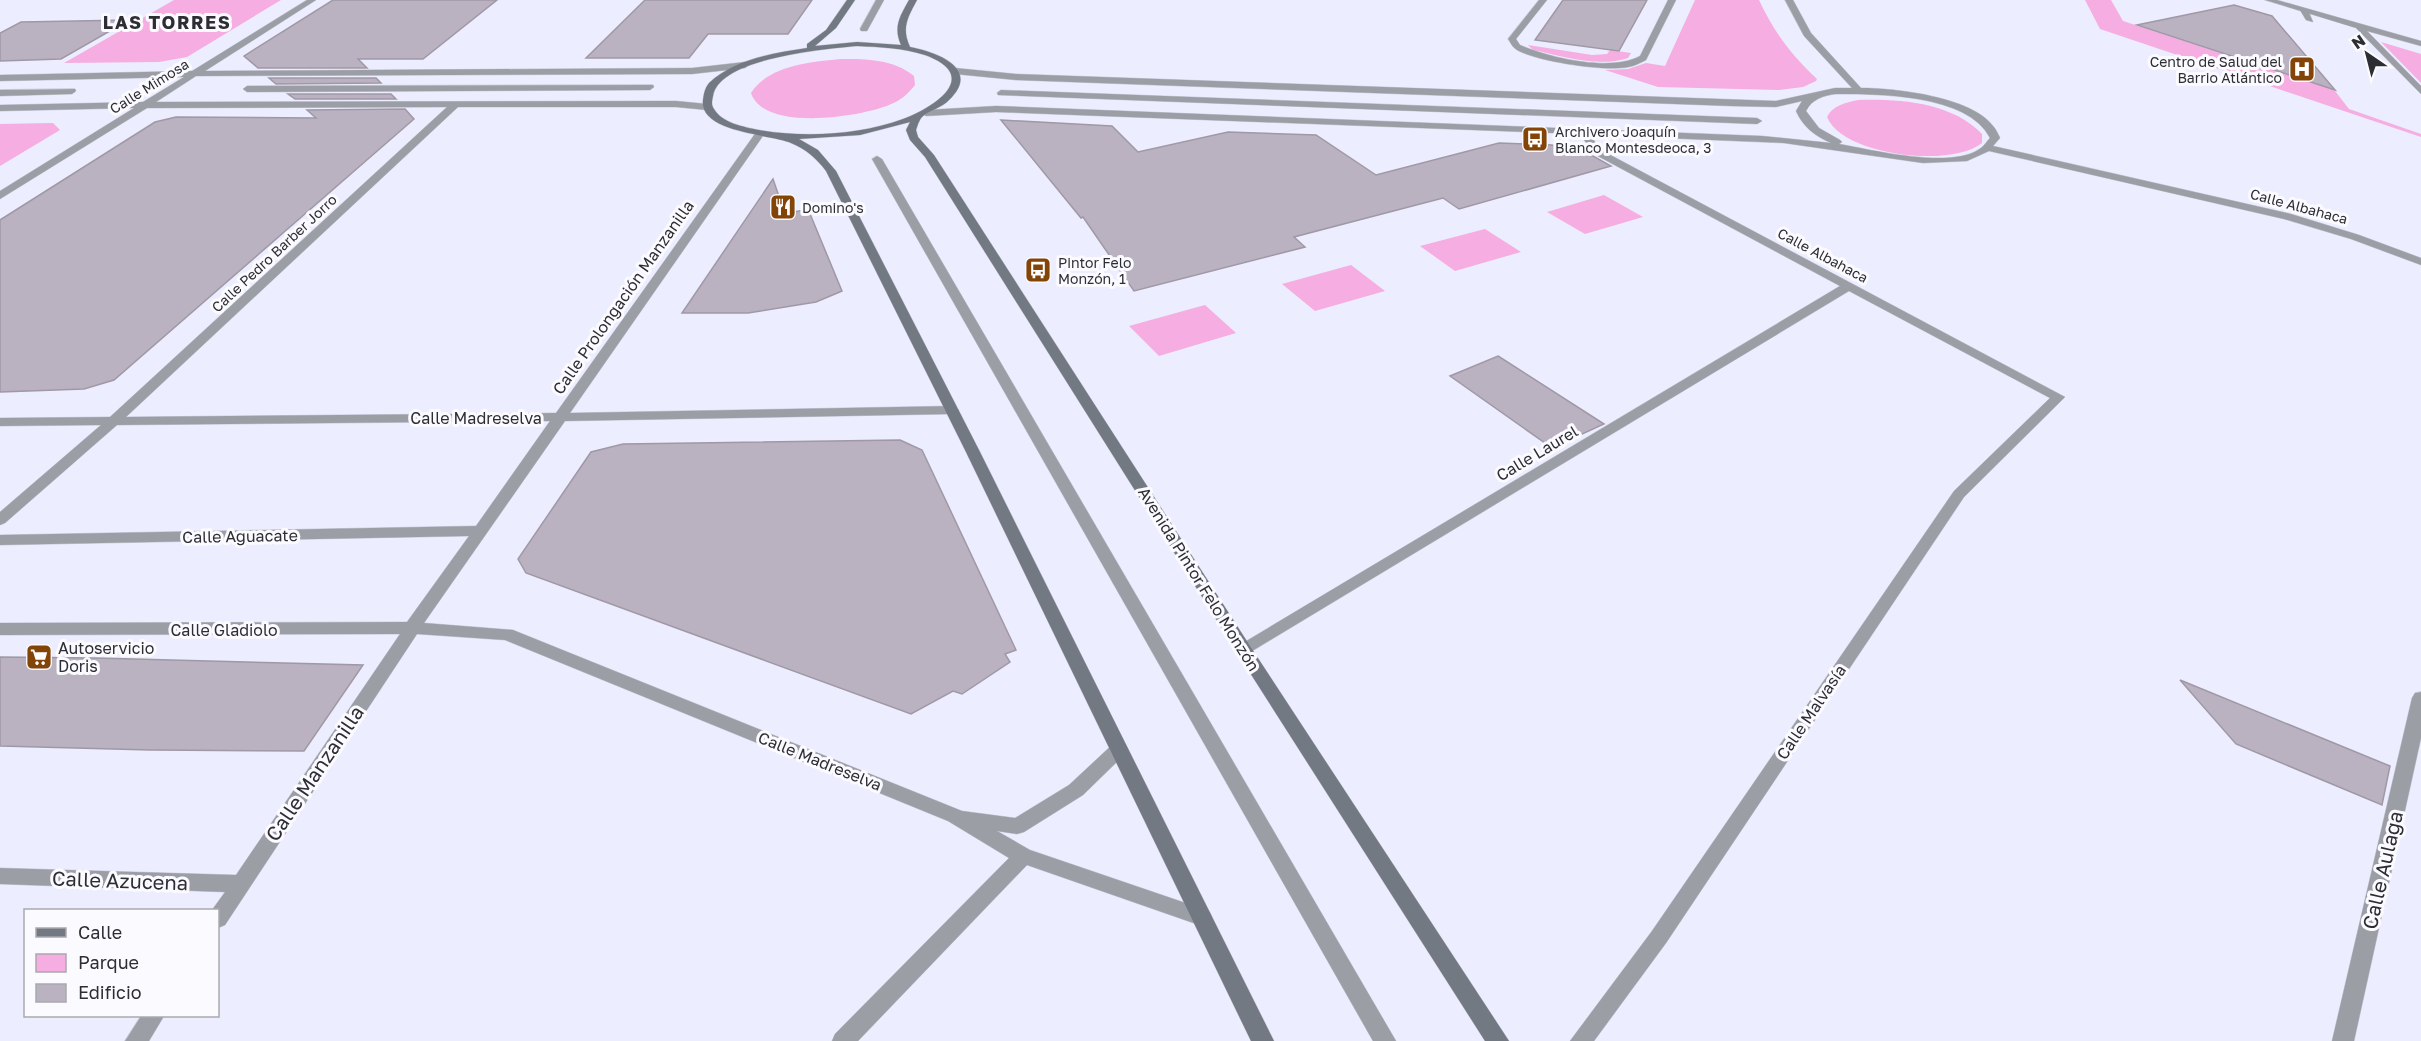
<svg xmlns="http://www.w3.org/2000/svg" width="2421" height="1041" viewBox="0 0 2421 1041" font-family="'Golos Text',sans-serif">
	<rect width="100%" height="100%" fill="#ecedfe"/>
	<g fill="#f5ade2">
		<path d="M 174,0 L 281,0 L 187,57 L 159,62 L 64,63 Z"/>
		<path d="M 1695,0 L 1759,0 C 1774,32 1791,55 1817,79 L 1816,81 L 1803,87 L 1779,90 L 1658,87 L 1605,70 L 1628,69 L 1646,63 L 1665,66 Z"/>
		<path d="M 2085,0 L 2111,0 L 2123,21 L 2291,76 L 2318,69 L 2349,109 L 2421,134 L 2421,137 L 2100,29 Z"/>
		<path d="M 2381,42 L 2421,54 L 2421,83 Z"/>
		<path d="M 1528,45 L 1592,55 L 1607,54 L 1610,50 L 1631,53 L 1628,58 C 1597,68 1563,56 1533,50 Z"/>
		<path d="M 841,59 C 867,59 893,59 914,76 L 915,85 C 908,94 900,101 889,105 C 860,117 764,132 751,93 C 769,65 811,62 841,59 Z"/>
		<path d="M 1858,100 C 1900,99 1951,102 1982,134 L 1982,143 C 1952,168 1843,156 1827,117 C 1833,105 1845,103 1858,100 Z"/>
		<path d="M 53,123 L 60,130 L 0,166 L 0,124 Z"/>
		<path d="M 1604,195 L 1643,217 L 1585,234 L 1547,212 Z"/>
		<path d="M 1485,229 L 1521,252 L 1455,271 L 1420,246 Z"/>
		<path d="M 1351,265 L 1385,291 L 1315,311 L 1282,284 Z"/>
		<path d="M 1205,305 L 1236,333 L 1159,356 L 1129,326 Z"/>
	</g>
	<g fill="#bab2c1" stroke="#a098a6" stroke-width="1.5">
		<path d="M 333,0 L 497,0 L 423,59 L 358,59 L 367,68 L 258,68 L 244,56 Z"/>
		<path d="M 645,0 L 812,0 L 788,34 L 708,34 L 689,58 L 586,58 Z"/>
		<path d="M 1563,0 L 1647,0 L 1619,51 L 1535,40 Z"/>
		<path d="M 2234,5 L 2272,16 L 2335,90 L 2137,25 Z"/>
		<path d="M 129,20 L 61,59 L 0,61 L 0,33 L 21,22 Z"/>
		<path d="M 269,78 L 376,78 L 381,83 L 276,84 Z"/>
		<path d="M 288,94 L 391,94 L 396,99 L 295,99 Z"/>
		<path d="M 405,109 L 414,119 L 114,380 L 84,389 L 0,392 L 0,220 L 155,122 L 176,117 L 316,118 L 307,110 Z"/>
		<path d="M 1001,120 L 1112,126 L 1138,152 L 1228,132 L 1316,135 L 1376,175 L 1499,143 L 1552,145 L 1593,156 L 1611,166 L 1459,209 L 1443,198 L 1294,237 L 1305,247 L 1134,291 L 1083,217 L 1081,218 Z"/>
		<path d="M 773,179 L 785,214 L 808,209 L 842,291 L 816,302 L 748,313 L 682,313 Z"/>
		<path d="M 1498,356 L 1604,424 L 1552,448 L 1450,376 Z"/>
		<path d="M 900,440 L 922,450 L 1016,650 L 1005,654 L 1010,662 L 962,694 L 953,691 L 911,714 L 526,573 L 518,559 L 591,452 L 623,444 Z"/>
		<path d="M 0,657 L 96,658 L 363,665 L 304,751 L 150,750 L 0,746 Z"/>
		<path d="M 2180,680 L 2390,766 L 2382,805 L 2236,744 Z"/>
	</g>
	<g fill="none" stroke-linecap="round" stroke-linejoin="round">
		<defs>
			<g id="lane">
				<path d="M 2304,8 L 2308,10 L 2313,22 L 2306,20 L 2300,10 Z"/>
				<path d="M 2421,692 L 2421,738 L 2354,1041 L 2332,1041 L 2412,698 L 2415,693 Z"/>
			</g>
			<g id="street">
				<path d="M 307,0 L 316,0 L 205,71 L 692,68 L 745,62 L 749,65 L 745,68 L 692,74 L 196,76 L 156,102 L 676,101 L 707,104 L 712,107 L 707,110 L 676,107 L 458,107 L 126,417 L 556,413 L 757,131 L 763,131 L 765,133 L 570,413 L 952,406 L 959,410 L 952,414 L 565,421 L 424,623 L 513,630 L 962,811 L 1015,818 L 1069,785 L 1113,744 L 1119,742 L 1125,744 L 1128,749 L 1125,754 L 1083,795 L 1024,832 L 1017,834 L 997,831 L 1030,850 L 1209,911 L 1212,917 L 1209,923 L 1202,926 L 1027,865 L 858,1041 L 832,1041 L 835,1034 L 1009,858 L 948,821 L 505,640 L 417,634 L 225,925 L 218,928 L 218,910 L 212,910 L 225,892 L 0,884 L 0,868 L 236,875 L 400,634 L 0,635 L 0,623 L 407,622 L 469,536 L 0,545 L 0,535 L 476,526 L 550,421 L 117,425 L 5,523 L 0,525 L 0,512 L 101,425 L 0,426 L 0,418 L 110,417 L 447,107 L 147,108 L 0,199 L 0,191 L 134,108 L 0,111 L 0,105 L 143,102 L 184,77 L 0,81 L 0,75 L 192,71 Z"/>
				<path d="M 876,0 L 884,0 L 867,31 L 861,31 L 860,29 Z"/>
				<path d="M 1539,0 L 1547,0 L 1516,39 L 1520,45 C 1550,58 1611,72 1640,56 L 1668,0 L 1676,0 L 1646,60 C 1637,65 1629,68 1619,68 C 1596,70 1536,61 1517,50 C 1512,47 1511,43 1508,39 Z"/>
				<path d="M 1785,0 L 1793,0 L 1811,33 L 1861,88 C 1895,88 1972,97 1993,126 C 1996,129 1998,134 2000,138 L 1993,146 L 2291,214 L 2359,235 L 2421,258 L 2421,265 L 2351,239 L 2284,219 L 1989,151 L 1967,161 L 1923,163 L 1784,143 L 1590,135 L 1601,150 L 2065,397 L 1964,497 L 1666,943 L 1594,1041 L 1570,1041 L 1652,931 L 1954,491 L 2050,398 L 1849,291 L 1244,656 L 1238,654 L 1236,650 L 1238,646 L 1840,286 L 1594,154 L 1580,134 L 996,112 L 926,116 L 921,113 L 926,110 L 996,106 L 1762,136 L 1831,143 C 1815,136 1803,127 1796,111 L 1802,101 L 1776,107 L 1731,106 L 1016,80 L 955,74 L 951,71 L 955,68 L 1016,74 L 1776,101 L 1835,88 L 1852,88 L 1804,36 ZM 1835,94 C 1878,94 1968,94 1990,138 C 1987,141 1984,146 1981,148 C 1953,170 1873,150 1839,144 L 1842,142 L 1840,140 L 1819,128 L 1806,111 C 1812,99 1823,96 1835,94 Z"/>
				<path d="M 2265,0 L 2277,0 L 2421,41 L 2421,46 L 2367,31 L 2421,86 L 2421,94 L 2356,28 Z"/>
				<path d="M 653,85 L 654,87 L 650,90 L 247,92 L 243,89 L 247,86 Z"/>
				<path d="M 75,89 L 76,91 L 72,94 L 0,96 L 0,90 Z"/>
				<path d="M 1001,90 L 1757,118 L 1762,121 L 1757,124 L 998,95 L 997,93 Z"/>
				<path d="M 877,156 L 882,159 L 1396,1041 L 1373,1041 L 872,159 Z"/>
				<path d="M 141,1016 L 164,1016 L 149,1041 L 125,1041 Z"/>
			</g>
			<path id="secondary" d="M 847,0 L 855,0 L 836,28 L 815,46 L 857,42 L 901,45 C 893,27 900,16 909,0 L 917,0 C 908,17 901,28 910,47 C 936,52 982,68 949,100 C 942,108 929,110 922,117 C 919,120 917,127 916,130 L 918,137 L 934,155 L 1250,646 L 1509,1041 L 1485,1041 L 1238,654 L 925,157 L 910,140 L 906,130 L 910,122 L 860,135 L 799,139 L 818,150 L 836,171 L 979,450 L 1274,1041 L 1251,1041 L 965,450 L 826,171 C 817,159 806,149 791,143 C 771,134 699,133 703,100 C 704,93 705,88 709,83 C 734,59 774,53 807,48 L 807,44 L 826,30 ZM 857,46 C 879,47 903,48 925,55 C 982,76 935,107 903,119 C 859,135 805,138 759,130 C 744,127 722,123 714,109 C 711,105 712,101 713,96 C 719,58 825,49 857,46 Z"/>
		</defs>
		<use href="#lane" stroke="#cacada" stroke-width="1"/>
		<use href="#street" stroke="#cacada" stroke-width="1"/>
		<use href="#secondary" stroke="#cacada" stroke-width="1"/>
		<use href="#lane" fill="#9b9fa5" fill-rule="evenodd"/>
		<use href="#street" fill="#9b9fa5" fill-rule="evenodd"/>
		<use href="#secondary" fill="#737982" fill-rule="evenodd"/>
	</g>
	<defs>
		<symbol id="hospital-square" viewBox="-11 -11 22 22"><rect x="-9" y="-9" width="18" height="18" rx="4" fill="#834408" stroke="#fbfbff"/><path d="M-5-5h3v3.5h4V-5h3V5h-3V1.5h-4V5h-3Z" fill="#fff"/></symbol>
		<symbol id="bus-square" viewBox="-11 -11 22 22"><rect x="-9" y="-9" width="18" height="18" rx="4" fill="#834408" stroke="#fbfbff"/><path d="M-5-6H5V4H4V6H2V4H-2V6H-4V4H-5ZM-3.5-4V0h7V-4ZM-3.5 1.2v1.5H-2V1.2ZM2 1.2v1.5H3.5V1.2Z" fill="#fff"/></symbol>
		<symbol id="restaurant-square" viewBox="-11 -11 22 22"><rect x="-9" y="-9" width="18" height="18" rx="4" fill="#834408" stroke="#fbfbff"/><path d="M-5-6h1v4h1v-4h1v4h1v-4h1v5L-1.5 .5V6h-2V.5L-5-1ZM5-6V6H3V1.5H1.5Q1.5-4 5-6Z" fill="#fff"/></symbol>
		<symbol id="supermarket-square" viewBox="-11 -11 22 22"><rect x="-9" y="-9" width="18" height="18" rx="4" fill="#834408" stroke="#fbfbff"/><path d="M-6-5.5h2.5l.6 2H6L4.5 2H-2.5L-4.4-4H-6ZM-1.5 3.2a1.3 1.3 0 1 0 .1 0ZM3 3.2a1.3 1.3 0 1 0 .1 0Z" fill="#fff"/></symbol>
	</defs>
	<g fill-rule="evenodd">
		<use href="#hospital-square" x="2287" y="54" width="30" height="30"/>
		<use href="#bus-square" x="1520" y="124" width="30" height="30"/>
		<use href="#restaurant-square" x="768" y="192" width="30" height="30"/>
		<use href="#bus-square" x="1023" y="255" width="30" height="30"/>
		<use href="#supermarket-square" x="24" y="642" width="30" height="30"/>
	</g>
	<g text-anchor="middle" dominant-baseline="central" stroke-width="6" stroke-linejoin="round" paint-order="stroke">
		<g font-size="14" fill="#2d2d34" stroke="#fbfbff" text-anchor="start">
			<text x="2282" y="61" text-anchor="end">Centro de Salud del<tspan x="2282" dy="16">Barrio Atlántico</tspan></text>
			<text x="1555" y="131">Archivero Joaquín<tspan x="1555" dy="16">Blanco Montesdeoca, 3</tspan></text>
			<text x="802" y="207">Domino's</text>
			<text x="1058" y="262">Pintor Felo<tspan x="1058" dy="16">Monzón, 1</tspan></text>
		</g>
		<g font-size="14" fill="#2d2d34" stroke="#fbfbff">
			<text transform="translate(149 86) rotate(-32)">Calle Mimosa</text>
			<text transform="translate(2299 206) rotate(15)">Calle Albahaca</text>
			<text transform="translate(274 253) rotate(-43)">Calle Pedro Barber Jorro</text>
			<text transform="translate(1823 255) rotate(28)">Calle Albahaca</text>
		</g>
		<g font-size="16" fill="#2d2d34" stroke="#fbfbff">
			<text transform="translate(623 297) rotate(-55)">Calle Prolongación Manzanilla</text>
			<text x="476" y="418">Calle Madreselva</text>
			<text transform="translate(1537 453) rotate(-31)">Calle Laurel</text>
			<text transform="translate(240 536) rotate(-1)">Calle Aguacate</text>
			<text transform="translate(1199 579) rotate(58)">Avenida Pintor Felo Monzón</text>
			<text x="224" y="630">Calle Gladiolo</text>
			<text transform="translate(1811 712) rotate(-56)">Calle Malvasía</text>
			<text transform="translate(820 761) rotate(22)">Calle Madreselva</text>
		</g>
		<g font-size="16" fill="#2d2d34" stroke="#fbfbff" text-anchor="start">
			<text x="58" y="648">Autoservicio<tspan x="58" dy="18">Doris</tspan></text>
		</g>
		<g font-size="18" font-weight="bold" letter-spacing="1.5" fill="#2d2d34" stroke="#fbfbff">
			<text x="167" y="22">LAS TORRES</text>
		</g>
		<g font-size="20" fill="#2d2d34" stroke="#fbfbff">
			<text transform="translate(314 773) rotate(-56)">Calle Manzanilla</text>
			<text transform="translate(2382 870) rotate(-77)">Calle Aulaga</text>
			<text transform="translate(120 880) rotate(2)">Calle Azucena</text>
		</g>
	</g>
	<rect x="24" y="909" width="195" height="108" fill="#fbfbff" stroke="#a9a9ae" stroke-width="1.5"/>
	<rect x="36" y="928" width="30" height="9" fill="#737982" stroke="#a9a9ae" stroke-width="1.5"/>
	<text x="78" y="939" font-size="18" fill="#2d2d34">Calle</text>
	<rect x="36" y="954" width="30" height="18" fill="#f5ade2" stroke="#a9a9ae" stroke-width="1.5"/>
	<text x="78" y="969" font-size="18" fill="#2d2d34">Parque</text>
	<rect x="36" y="984" width="30" height="18" fill="#bab2c1" stroke="#a9a9ae" stroke-width="1.5"/>
	<text x="78" y="999" font-size="18" fill="#2d2d34">Edificio</text>
	<g transform="translate(2367 54) rotate(325)" stroke="#fbfbff" stroke-width="4.5" paint-order="stroke">
	<path d="M0-4.5L10 22L0 15L-10 22Z" fill="#2d2d34"/>
	<text y="-9" font-size="16" font-weight="bold" text-anchor="middle" fill="#2d2d34">N</text>
	</g>
</svg>
